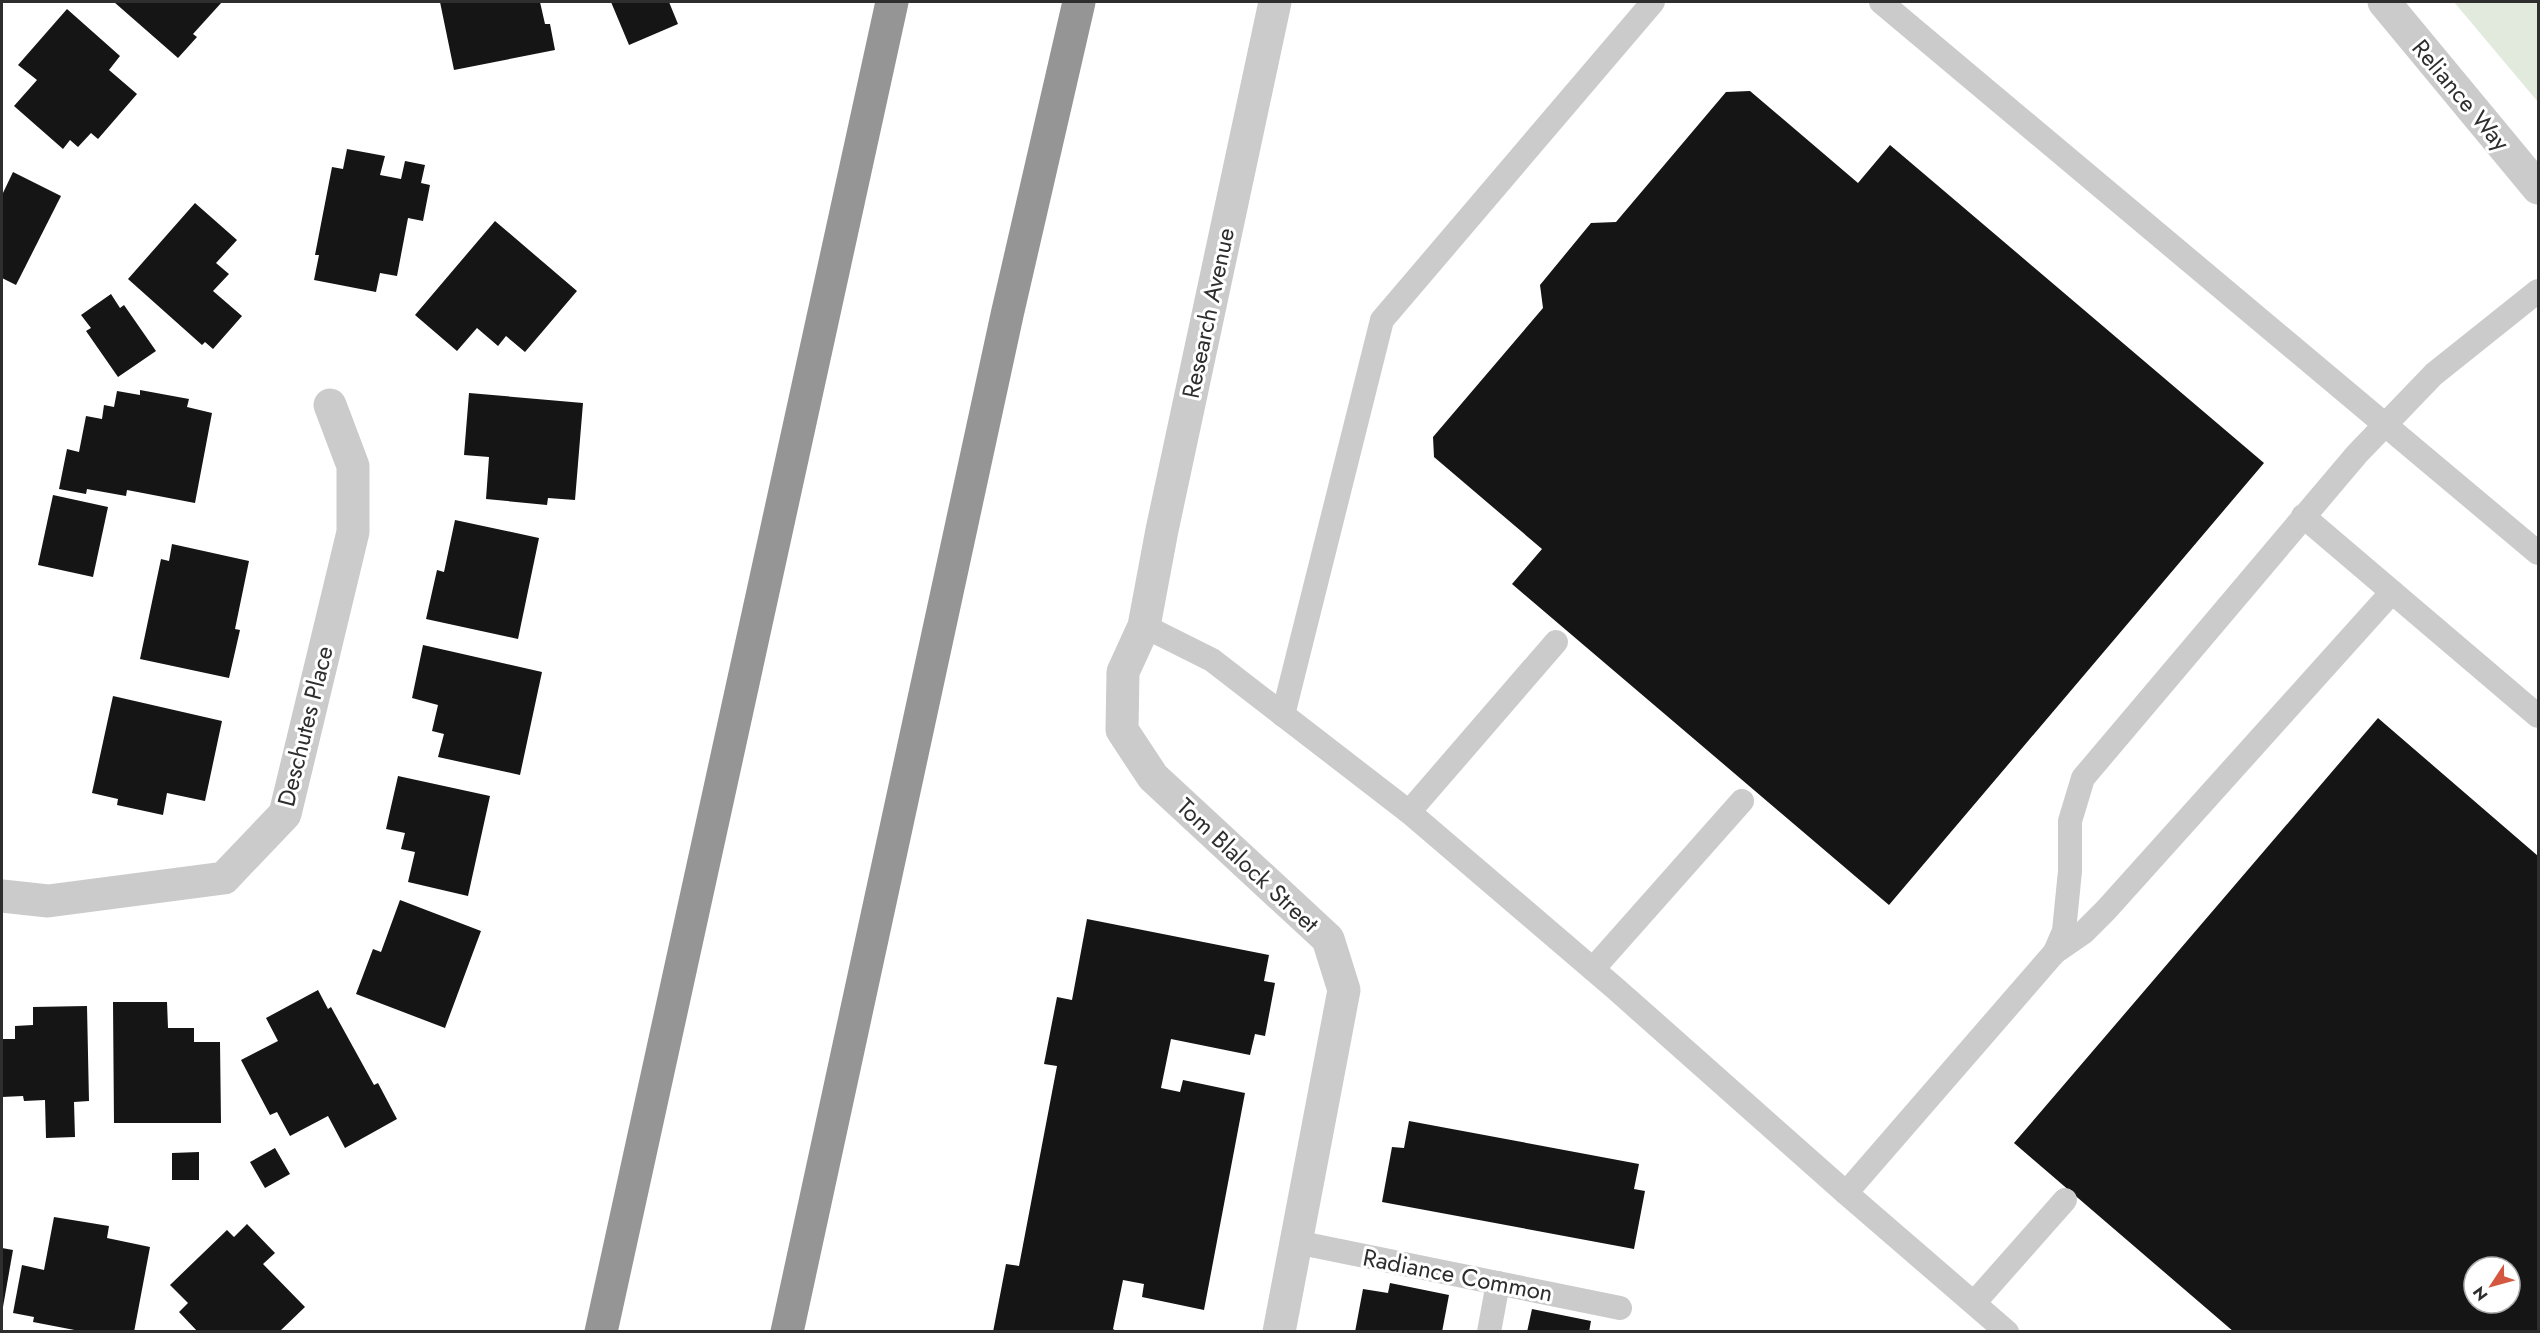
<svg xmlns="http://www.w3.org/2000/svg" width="2540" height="1333" viewBox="0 0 2540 1333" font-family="Jost,sans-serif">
	<rect width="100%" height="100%" fill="#fff"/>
	<path fill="#e1eadd" d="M 2454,2 L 2538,2 L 2538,102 Z"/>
	<g fill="#151515" fill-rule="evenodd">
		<path d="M 114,2 L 222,2 L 193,34 L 197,37 L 178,58 Z"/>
		<path d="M 440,2 L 540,2 L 545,24 L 550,24 L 555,50 L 454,70 Z"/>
		<path d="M 611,2 L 669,2 L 678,24 L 629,45 Z"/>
		<path d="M 67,9 L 120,56 L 109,70 L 137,94 L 98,139 L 91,133 L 78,147 L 70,140 L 63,149 L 14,106 L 37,80 L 18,65 Z"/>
		<path d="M 1750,91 L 1858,183 L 1890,145 L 2264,463 L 1889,905 L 1512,584 L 1542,549 L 1434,457 L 1433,437 L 1543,308 L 1540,285 L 1591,223 L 1616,222 L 1726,92 Z"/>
		<path d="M 347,149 L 385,156 L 380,175 L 401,179 L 405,161 L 425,165 L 421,183 L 430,185 L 423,221 L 408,218 L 397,276 L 380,273 L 376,292 L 314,280 L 319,255 L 315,255 L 332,167 L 343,169 Z"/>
		<path d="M 13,172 L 61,196 L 16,285 L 2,278 L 2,195 Z"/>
		<path d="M 195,203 L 237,240 L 216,263 L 229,274 L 213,291 L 242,316 L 213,349 L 205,342 L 202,345 L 128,279 Z"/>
		<path d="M 495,221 L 577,291 L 525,352 L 506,336 L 498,346 L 477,328 L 457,351 L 415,315 Z"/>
		<path d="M 111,294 L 120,308 L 124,305 L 156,351 L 118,377 L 86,331 L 91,328 L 81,315 Z"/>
		<path d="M 140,390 L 189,399 L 187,407 L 212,413 L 195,503 L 127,490 L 126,496 L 87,489 L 86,494 L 59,489 L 67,449 L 79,452 L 86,416 L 102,419 L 104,405 L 114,407 L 117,391 L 140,395 Z"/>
		<path d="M 469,393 L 583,403 L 575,500 L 548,498 L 547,505 L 486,499 L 489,457 L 464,455 Z"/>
		<path d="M 53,495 L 108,507 L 93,577 L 38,565 Z"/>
		<path d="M 455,520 L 539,538 L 518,639 L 426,619 L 437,570 L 444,572 Z"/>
		<path d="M 172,544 L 249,561 L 235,629 L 240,630 L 229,678 L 140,659 L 161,559 L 169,561 Z"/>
		<path d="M 423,645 L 542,672 L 520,775 L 438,757 L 444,734 L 432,731 L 438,705 L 412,698 Z"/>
		<path d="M 113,696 L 222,721 L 205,801 L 167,793 L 163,815 L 117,805 L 118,799 L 92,793 Z"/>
		<path d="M 2378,718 L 2538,856 L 2538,1332 L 2234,1332 L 2014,1143 ZM 2474,1267 L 2510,1267 L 2510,1303 L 2474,1303 Z"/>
		<path d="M 398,776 L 490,796 L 468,896 L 408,882 L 415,852 L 401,849 L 405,833 L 386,829 Z"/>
		<path d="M 400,900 L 481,931 L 445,1028 L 356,994 L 373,949 L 381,952 Z"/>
		<path d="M 1087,919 L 1269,955 L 1264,981 L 1275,983 L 1265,1036 L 1255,1034 L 1250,1055 L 1171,1039 L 1161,1088 L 1180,1092 L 1183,1080 L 1245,1093 L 1204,1310 L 1142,1297 L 1144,1284 L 1123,1280 L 1113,1329 L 1118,1332 L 993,1332 L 1006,1264 L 1019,1266 L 1057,1066 L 1044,1064 L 1057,997 L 1072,1000 Z"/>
		<path d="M 318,990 L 328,1009 L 331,1007 L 374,1085 L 378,1083 L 397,1119 L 345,1148 L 328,1116 L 290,1136 L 277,1112 L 270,1115 L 241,1060 L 278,1041 L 266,1018 Z"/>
		<path d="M 113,1002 L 167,1002 L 168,1028 L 194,1028 L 194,1042 L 220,1042 L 221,1123 L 114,1123 Z"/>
		<path d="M 87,1006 L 89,1101 L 74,1102 L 75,1137 L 46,1138 L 45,1100 L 24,1101 L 23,1096 L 2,1097 L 2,1039 L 15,1039 L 15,1026 L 33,1025 L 33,1007 Z"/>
		<path d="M 1409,1121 L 1639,1164 L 1634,1189 L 1645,1191 L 1634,1249 L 1382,1202 L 1392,1147 L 1404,1148 Z"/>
		<path d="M 275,1148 L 290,1174 L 265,1188 L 250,1162 Z"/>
		<path d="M 199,1152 L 199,1180 L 172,1180 L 172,1153 Z"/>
		<path d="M 54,1217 L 109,1226 L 107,1238 L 150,1247 L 134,1332 L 85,1332 L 33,1322 L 34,1317 L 13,1313 L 22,1265 L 44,1270 Z"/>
		<path d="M 247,1224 L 275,1253 L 263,1264 L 305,1307 L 279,1332 L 198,1332 L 179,1312 L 188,1303 L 170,1285 L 227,1230 L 234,1237 Z"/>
		<path d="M 2,1248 L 13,1250 L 3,1307 L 2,1307 Z"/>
		<path d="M 1390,1283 L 1449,1295 L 1442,1332 L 1355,1332 L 1363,1289 L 1388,1293 Z"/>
		<path d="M 1532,1309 L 1591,1321 L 1589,1332 L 1527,1332 Z"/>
	</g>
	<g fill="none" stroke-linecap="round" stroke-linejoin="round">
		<g stroke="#cbcbcb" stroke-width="24">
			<path d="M 1881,2 L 2538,553"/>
			<path d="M 2303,516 L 2538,716"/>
			<path d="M 1144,626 L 1212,660 L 1409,812 L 1616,989 L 1846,1193 L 2007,1332"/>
			<path d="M 1283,715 L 1382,320 L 1653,2"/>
			<path d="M 1409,812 L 1556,642"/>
			<path d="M 2055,952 L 2084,932 L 2106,910 L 2392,592"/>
			<path d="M 1593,969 L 1742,801"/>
			<path d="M 1846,1193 L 2055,952 L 2064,931 L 2070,871 L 2070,821 L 2083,778 L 2357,454 L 2434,374 L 2538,291"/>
			<path d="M 1296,1242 L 1620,1308"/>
			<path d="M 1974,1303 L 2065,1200"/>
			<path d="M 1489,1332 L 1498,1283"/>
		</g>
		<g stroke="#cbcbcb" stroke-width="33">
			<path d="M 1275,2 L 1162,530 L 1144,626 L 1123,672 L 1122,730 L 1153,777 L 1328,939 L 1344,990 L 1279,1332"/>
			<path d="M 2384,2 L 2538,188"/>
			<path d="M 2,896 L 48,901 L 224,878 L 285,814 L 353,532 L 353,466 L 330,405"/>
		</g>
		<g stroke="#959595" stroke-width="33">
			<path d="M 601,1332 L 892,2"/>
			<path d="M 787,1332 L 1007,315 L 1079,2"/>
		</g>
	</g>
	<g text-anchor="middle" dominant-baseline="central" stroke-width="6" stroke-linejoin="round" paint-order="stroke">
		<g font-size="24" fill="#2e2e2e" stroke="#fff">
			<text transform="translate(2461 95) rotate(50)">Reliance Way</text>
			<text transform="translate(1208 313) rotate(-78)">Research Avenue</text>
			<text transform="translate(305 726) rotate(-76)">Deschutes Place</text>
			<text transform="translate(1248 865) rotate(43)">Tom Blalock Street</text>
			<text transform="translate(1458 1275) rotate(11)">Radiance Common</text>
		</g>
	</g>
	<rect width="2540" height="1333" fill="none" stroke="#2e2e2e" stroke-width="6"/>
	<g transform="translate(2492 1285) rotate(234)"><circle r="28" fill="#ffffff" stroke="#ababab" stroke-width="1.5"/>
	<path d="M0-4.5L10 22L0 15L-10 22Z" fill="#d45840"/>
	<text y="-9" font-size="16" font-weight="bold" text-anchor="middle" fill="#2e2e2e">N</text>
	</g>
</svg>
